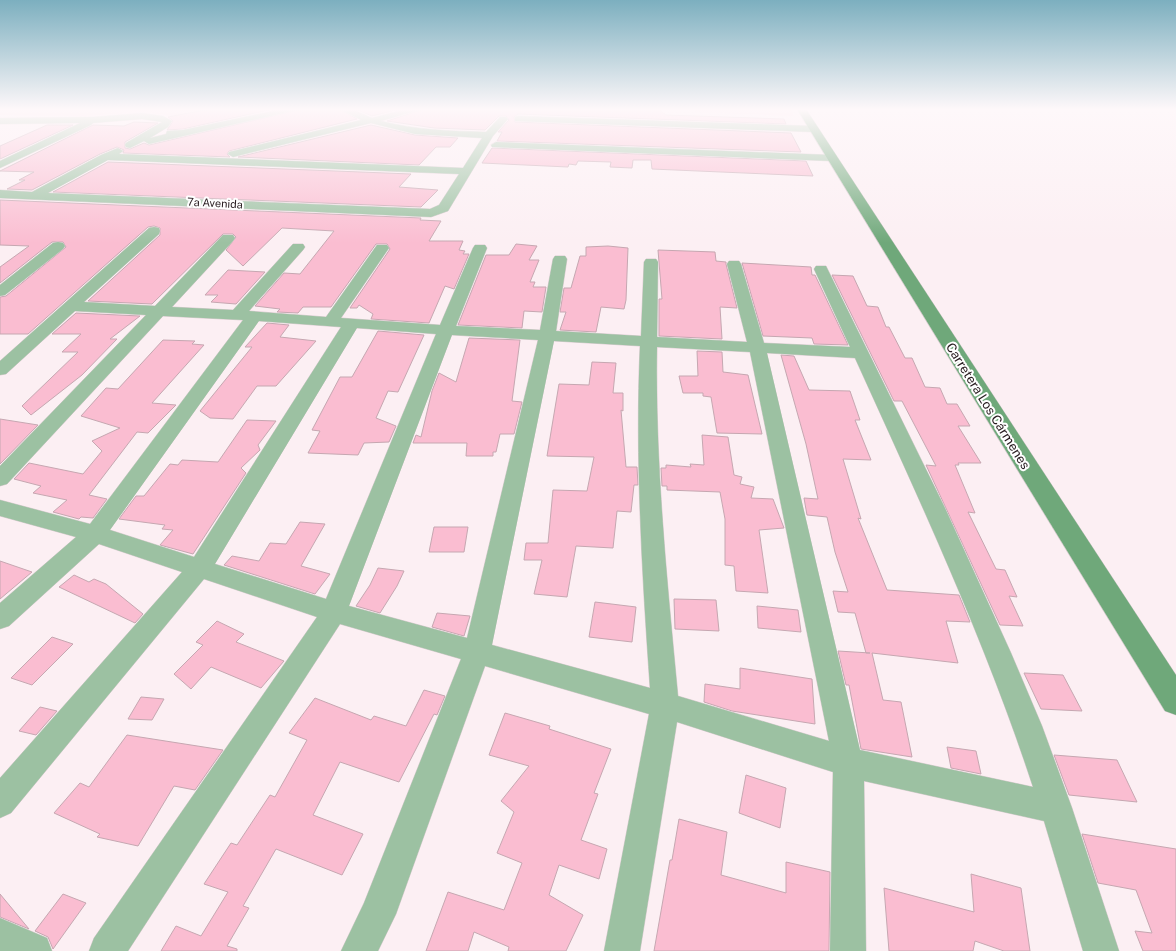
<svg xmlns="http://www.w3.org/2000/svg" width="1176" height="951" viewBox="0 0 1176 951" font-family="'Public Sans',sans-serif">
	<rect width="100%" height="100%" fill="#fceff3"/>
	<g fill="#ffd5e2">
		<path d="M 0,109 L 228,109 L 211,113 L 205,109 L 172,116 L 145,112 L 84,116 L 0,115 Z"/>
		<path d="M 695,109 L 791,109 L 794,116 L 695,112 Z"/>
	</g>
	<g fill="#fabdd1" stroke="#c6a7b1">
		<path d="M 210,109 L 273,109 L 183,129 L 167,130 L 173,121 L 168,117 Z"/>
		<path d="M 302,109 L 339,109 L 357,119 L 229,151 L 227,154 L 230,157 L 123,153 L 124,150 L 117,147 L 100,154 L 32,190 L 7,189 L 25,180 L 19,180 L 34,172 L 0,171 L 93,125 L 124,126 L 134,122 L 158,123 L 125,142 L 125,148 L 130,149 L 144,143 L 149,145 Z"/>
		<path d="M 356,109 L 399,109 L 372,116 Z"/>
		<path d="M 424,109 L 658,109 L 666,115 L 784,119 L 786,124 L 518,114 L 514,117 L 515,122 L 791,133 L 801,152 L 497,141 L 502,132 L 498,132 L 509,120 L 506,116 L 499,116 L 485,130 L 434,128 L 387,121 Z"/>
		<path d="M 47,125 L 73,125 L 0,159 L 0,146 Z"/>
		<path d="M 371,125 L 415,135 L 458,138 L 450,147 L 436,147 L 419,165 L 238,157 Z"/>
		<path d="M 492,148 L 806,161 L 813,176 L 652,169 L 651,160 L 633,160 L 632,168 L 610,167 L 611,162 L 578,161 L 576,165 L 569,164 L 568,167 L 482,163 Z"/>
		<path d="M 108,162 L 411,174 L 399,187 L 438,190 L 421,207 L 53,192 Z"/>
		<path d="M 0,200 L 421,218 L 420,220 L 441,221 L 429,241 L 463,241 L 459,250 L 465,251 L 463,254 L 469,254 L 454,289 L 445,286 L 429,323 L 371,319 L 373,314 L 359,305 L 357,308 L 350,308 L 390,249 L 387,244 L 376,244 L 331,307 L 303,307 L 298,313 L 277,312 L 280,309 L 255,306 L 284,273 L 300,274 L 334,231 L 282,228 L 243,266 L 226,250 L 236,237 L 233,234 L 223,234 L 152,304 L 88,301 L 160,235 L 160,228 L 154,226 L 148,227 L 28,334 L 0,334 L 0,297 L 6,296 L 66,247 L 63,242 L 52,242 L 0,283 L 0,267 L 29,246 L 0,245 Z"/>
		<path d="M 516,244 L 537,246 L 529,260 L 539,260 L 530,282 L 535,282 L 533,287 L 546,287 L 542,312 L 524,311 L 522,328 L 458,325 L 486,255 L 509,255 Z"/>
		<path d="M 608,246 L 628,248 L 626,300 L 624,309 L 601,307 L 596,332 L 560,330 L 566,312 L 560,312 L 564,288 L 571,288 L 580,256 L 586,256 L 586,247 Z"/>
		<path d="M 658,250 L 715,252 L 716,261 L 726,262 L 726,264 L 737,308 L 720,307 L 722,339 L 659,336 L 659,299 L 662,299 Z"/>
		<path d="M 742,263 L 811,267 L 812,275 L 815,275 L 848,345 L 814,344 L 812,338 L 763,336 Z"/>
		<path d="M 228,270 L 265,272 L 236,304 L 211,302 L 218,295 L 205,295 Z"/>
		<path d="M 832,275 L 853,276 L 867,306 L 878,307 L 886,327 L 889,327 L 905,358 L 912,358 L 925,387 L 940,388 L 947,404 L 957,404 L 970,426 L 958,426 L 981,463 L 958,463 L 959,465 L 955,465 L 975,513 L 968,512 L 996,569 L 1005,570 L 1017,597 L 1009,596 L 1023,626 L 1000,625 L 926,465 L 936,466 L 902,401 L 894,401 Z"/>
		<path d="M 76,313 L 140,316 L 110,339 L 117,339 L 82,375 L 31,415 L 22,406 L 78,352 L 62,352 L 81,334 L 52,334 Z"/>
		<path d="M 267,323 L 289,325 L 280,337 L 316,341 L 276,386 L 257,386 L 233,419 L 210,418 L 200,411 L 252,347 L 245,347 Z"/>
		<path d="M 378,331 L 424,335 L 398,392 L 388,391 L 376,418 L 396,426 L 389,442 L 364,443 L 358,455 L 308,453 L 320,431 L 312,430 L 340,377 L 352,377 Z"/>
		<path d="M 469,338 L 520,340 L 512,401 L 522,402 L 514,434 L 500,434 L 496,452 L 493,452 L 493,456 L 466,456 L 467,443 L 413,443 L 416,435 L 421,437 L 432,391 L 439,373 L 456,382 Z"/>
		<path d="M 163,340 L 195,341 L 192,344 L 204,345 L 152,403 L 176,405 L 148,433 L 137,432 L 89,495 L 107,499 L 93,518 L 81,517 L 79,519 L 53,512 L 67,500 L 33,493 L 41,486 L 14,479 L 29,463 L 83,474 L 102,451 L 92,441 L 120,428 L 81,416 L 106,388 L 118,389 Z"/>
		<path d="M 697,351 L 722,352 L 723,372 L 748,375 L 762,434 L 717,433 L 711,397 L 703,396 L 703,393 L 683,393 L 679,376 L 698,376 Z"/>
		<path d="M 781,355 L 794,356 L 809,390 L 850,391 L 860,420 L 855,420 L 871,460 L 843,459 L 861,519 L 858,518 L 887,590 L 959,595 L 970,622 L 946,621 L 958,663 L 872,653 L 883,700 L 901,702 L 912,757 L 861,749 L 849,685 L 846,685 L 838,651 L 870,653 L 866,653 L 855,613 L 838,612 L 833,591 L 848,592 L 835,552 L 827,517 L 807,515 L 804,498 L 818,499 L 806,444 Z"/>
		<path d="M 592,362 L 616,363 L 613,393 L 623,393 L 623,411 L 621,410 L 626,467 L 637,467 L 638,485 L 634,485 L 631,512 L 617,511 L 613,548 L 576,546 L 567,597 L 534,594 L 542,560 L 524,560 L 526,543 L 548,543 L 553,490 L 587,491 L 594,457 L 547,456 L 559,384 L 589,385 Z"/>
		<path d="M 0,419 L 38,425 L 0,464 Z"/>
		<path d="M 247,420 L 276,421 L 258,445 L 260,450 L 241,468 L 246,473 L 193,554 L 160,545 L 173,530 L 162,529 L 165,525 L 119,519 L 136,496 L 144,496 L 170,464 L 178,465 L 182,460 L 218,462 Z"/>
		<path d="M 702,435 L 728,437 L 734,475 L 742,477 L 740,484 L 754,487 L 751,498 L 773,499 L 784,528 L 759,530 L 768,593 L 736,591 L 734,566 L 725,565 L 725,519 L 720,492 L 667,490 L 667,486 L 662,486 L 661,468 L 666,468 L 666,465 L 691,467 L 690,464 L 704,465 Z"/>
		<path d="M 300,522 L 325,524 L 301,566 L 330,574 L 315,594 L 224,565 L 232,556 L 259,561 L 270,543 L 286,544 Z"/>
		<path d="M 434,527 L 468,527 L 464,552 L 429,552 Z"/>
		<path d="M 0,561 L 32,572 L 0,599 Z"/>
		<path d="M 378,568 L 404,571 L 397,586 L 380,613 L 356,606 L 370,585 Z"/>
		<path d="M 74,575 L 89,582 L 94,579 L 106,584 L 143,614 L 135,623 L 59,587 Z"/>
		<path d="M 674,599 L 716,600 L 719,631 L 675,629 Z"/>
		<path d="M 595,602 L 636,607 L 632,642 L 589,637 Z"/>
		<path d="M 757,606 L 798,610 L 801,632 L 758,628 Z"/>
		<path d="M 437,613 L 470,616 L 464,636 L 432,627 Z"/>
		<path d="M 217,621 L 244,634 L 236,642 L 284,661 L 261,688 L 211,667 L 191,689 L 174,674 L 203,645 L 196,642 Z"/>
		<path d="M 52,637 L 73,644 L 32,685 L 11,678 Z"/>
		<path d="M 740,668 L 812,679 L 815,724 L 732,711 L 704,702 L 705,684 L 740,689 Z"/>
		<path d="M 1024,673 L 1063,675 L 1082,711 L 1041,709 Z"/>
		<path d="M 424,690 L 445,696 L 437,715 L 434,714 L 399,782 L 340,762 L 313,815 L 363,834 L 342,875 L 276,849 L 243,906 L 249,908 L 227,946 L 237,949 L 237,951 L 161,951 L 176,926 L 201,936 L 228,892 L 204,884 L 231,843 L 237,845 L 270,795 L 275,797 L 307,740 L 289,733 L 315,698 L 371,720 L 374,716 L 406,726 Z"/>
		<path d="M 141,697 L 164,699 L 152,720 L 128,719 Z"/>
		<path d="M 40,707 L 57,711 L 36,735 L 19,731 Z"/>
		<path d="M 505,713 L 550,726 L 549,729 L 611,749 L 594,793 L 598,794 L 581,840 L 607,849 L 599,879 L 559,865 L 549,895 L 583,915 L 566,951 L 508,951 L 509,947 L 474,932 L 468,951 L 426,951 L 448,892 L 504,910 L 522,863 L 497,853 L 514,812 L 501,801 L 529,766 L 489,755 Z"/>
		<path d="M 127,735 L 223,750 L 195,790 L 174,786 L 138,846 L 97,837 L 100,834 L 54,813 L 80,783 L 89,787 Z"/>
		<path d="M 947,747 L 976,751 L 981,774 L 951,768 Z"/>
		<path d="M 1054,755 L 1117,760 L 1137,802 L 1069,795 Z"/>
		<path d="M 746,775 L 786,788 L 780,828 L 739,813 Z"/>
		<path d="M 679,819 L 727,832 L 721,875 L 786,893 L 786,862 L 830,872 L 829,951 L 654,951 L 670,860 L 672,860 Z"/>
		<path d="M 1082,834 L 1176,849 L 1176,951 L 1143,951 L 1135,931 L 1152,933 L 1136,890 L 1098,883 Z"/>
		<path d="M 971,874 L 1021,888 L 1030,951 L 1004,951 L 975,941 L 973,951 L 889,951 L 884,888 L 974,912 Z"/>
		<path d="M 0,894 L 29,929 L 0,917 Z"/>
		<path d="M 63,894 L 86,903 L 53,949 L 48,937 L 35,931 Z"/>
	</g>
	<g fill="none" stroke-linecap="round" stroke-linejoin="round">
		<defs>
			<g id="minor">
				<path d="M 282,109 L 301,109 L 149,144 L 144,141 L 130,148 L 126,147 L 125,145 L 126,143 L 162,122 L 142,119 L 93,123 L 91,125 L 0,168 L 0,161 L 80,123 L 0,124 L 0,118 L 93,117 L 142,113 L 163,116 L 172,121 L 168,127 L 150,138 L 166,134 L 167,131 L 183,130 Z"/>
				<path d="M 340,109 L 352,109 L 372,118 L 406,109 L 423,109 L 381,121 C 416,130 451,131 486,132 L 500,117 L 506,117 L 508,119 L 493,136 L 448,211 L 431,217 L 0,198 L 0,190 L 32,192 L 101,155 L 118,148 L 123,151 L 119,154 L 463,168 L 482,138 L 415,134 L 371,123 L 233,157 L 228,154 L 229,152 L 361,120 ZM 108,160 L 459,174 L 439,205 L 430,209 L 48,193 Z"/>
				<path d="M 518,116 L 813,126 L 818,129 L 813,132 L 515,121 L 515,117 Z"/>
				<path d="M 496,142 L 831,155 L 836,158 L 831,161 L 492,147 L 491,145 Z"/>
				<path d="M 154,227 L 159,228 L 160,231 L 159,234 L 84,302 L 155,306 L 223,235 L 233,235 L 235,238 L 233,241 L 172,307 L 233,310 L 293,244 L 303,244 L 305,247 L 303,250 L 249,311 L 326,317 L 377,245 L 387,245 L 389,248 L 341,318 L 440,325 L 473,248 L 475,245 L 485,245 L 487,248 L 456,326 L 540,330 L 553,259 L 555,256 L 565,256 L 567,259 L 556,331 L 641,336 L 644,262 L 646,259 L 656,259 L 658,262 L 657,337 L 747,342 L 727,264 L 729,261 L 739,261 L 741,264 L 764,343 L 850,347 L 814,269 L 816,266 L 826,266 L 945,508 L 1011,653 L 1042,726 L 1072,808 L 1119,951 L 1083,951 L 1044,821 L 864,781 L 866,951 L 830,951 L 833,772 L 677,722 L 640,951 L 604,951 L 649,714 L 485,666 L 396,914 L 378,951 L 341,951 L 364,903 L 461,659 L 340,624 L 128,951 L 89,951 L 94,938 L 317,617 L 204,579 L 11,813 L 0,818 L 0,778 L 182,572 L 99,544 L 9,626 L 0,629 L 0,603 L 76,537 L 0,516 L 0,500 L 90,524 L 243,320 L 163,316 L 7,484 L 0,486 L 0,466 L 146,315 L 75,311 L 6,374 L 0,375 L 0,361 L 149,228 ZM 259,321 L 341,327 L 194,557 L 110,530 ZM 357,328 L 436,334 L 326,599 L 215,564 ZM 452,335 L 538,340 L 467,638 L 349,606 ZM 554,341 L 640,346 C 635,459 642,574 650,688 L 492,645 ZM 657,347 L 750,352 L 829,741 L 678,696 C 667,580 655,463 657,347 ZM 767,353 L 855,358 C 919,499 985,640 1033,787 L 860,750 Z"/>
				<path d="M 58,242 L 63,243 L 65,246 L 63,249 L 5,295 L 0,296 L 0,285 L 53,243 Z"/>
				<path d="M 0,918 L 47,938 L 52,951 L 0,951 Z"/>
			</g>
			<path id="secondary" d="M 797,109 L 806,109 L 1176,675 L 1176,715 L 1165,711 Z"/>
		</defs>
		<use href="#minor" stroke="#dacdd1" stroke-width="1"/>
		<use href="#secondary" stroke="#dacdd1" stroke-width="1"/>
		<use href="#minor" fill="#9cc1a2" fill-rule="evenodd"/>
		<use href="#secondary" fill="#6fa87a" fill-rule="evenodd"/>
	</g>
	<linearGradient id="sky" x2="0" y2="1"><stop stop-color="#7cafbf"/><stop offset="0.45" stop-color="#fef8fa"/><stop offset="1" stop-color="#fef8fa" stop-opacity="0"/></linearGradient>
	<rect width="1176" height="243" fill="url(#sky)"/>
	<g text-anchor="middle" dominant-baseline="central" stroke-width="4" stroke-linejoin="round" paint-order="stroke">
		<g font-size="11" fill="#25191d" stroke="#fff">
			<text transform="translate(215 203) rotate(3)">7a Avenida</text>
		</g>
		<g font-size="13" fill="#25191d" stroke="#fff">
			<text transform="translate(988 406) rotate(58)">Carretera Los Cármenes</text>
		</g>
	</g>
</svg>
